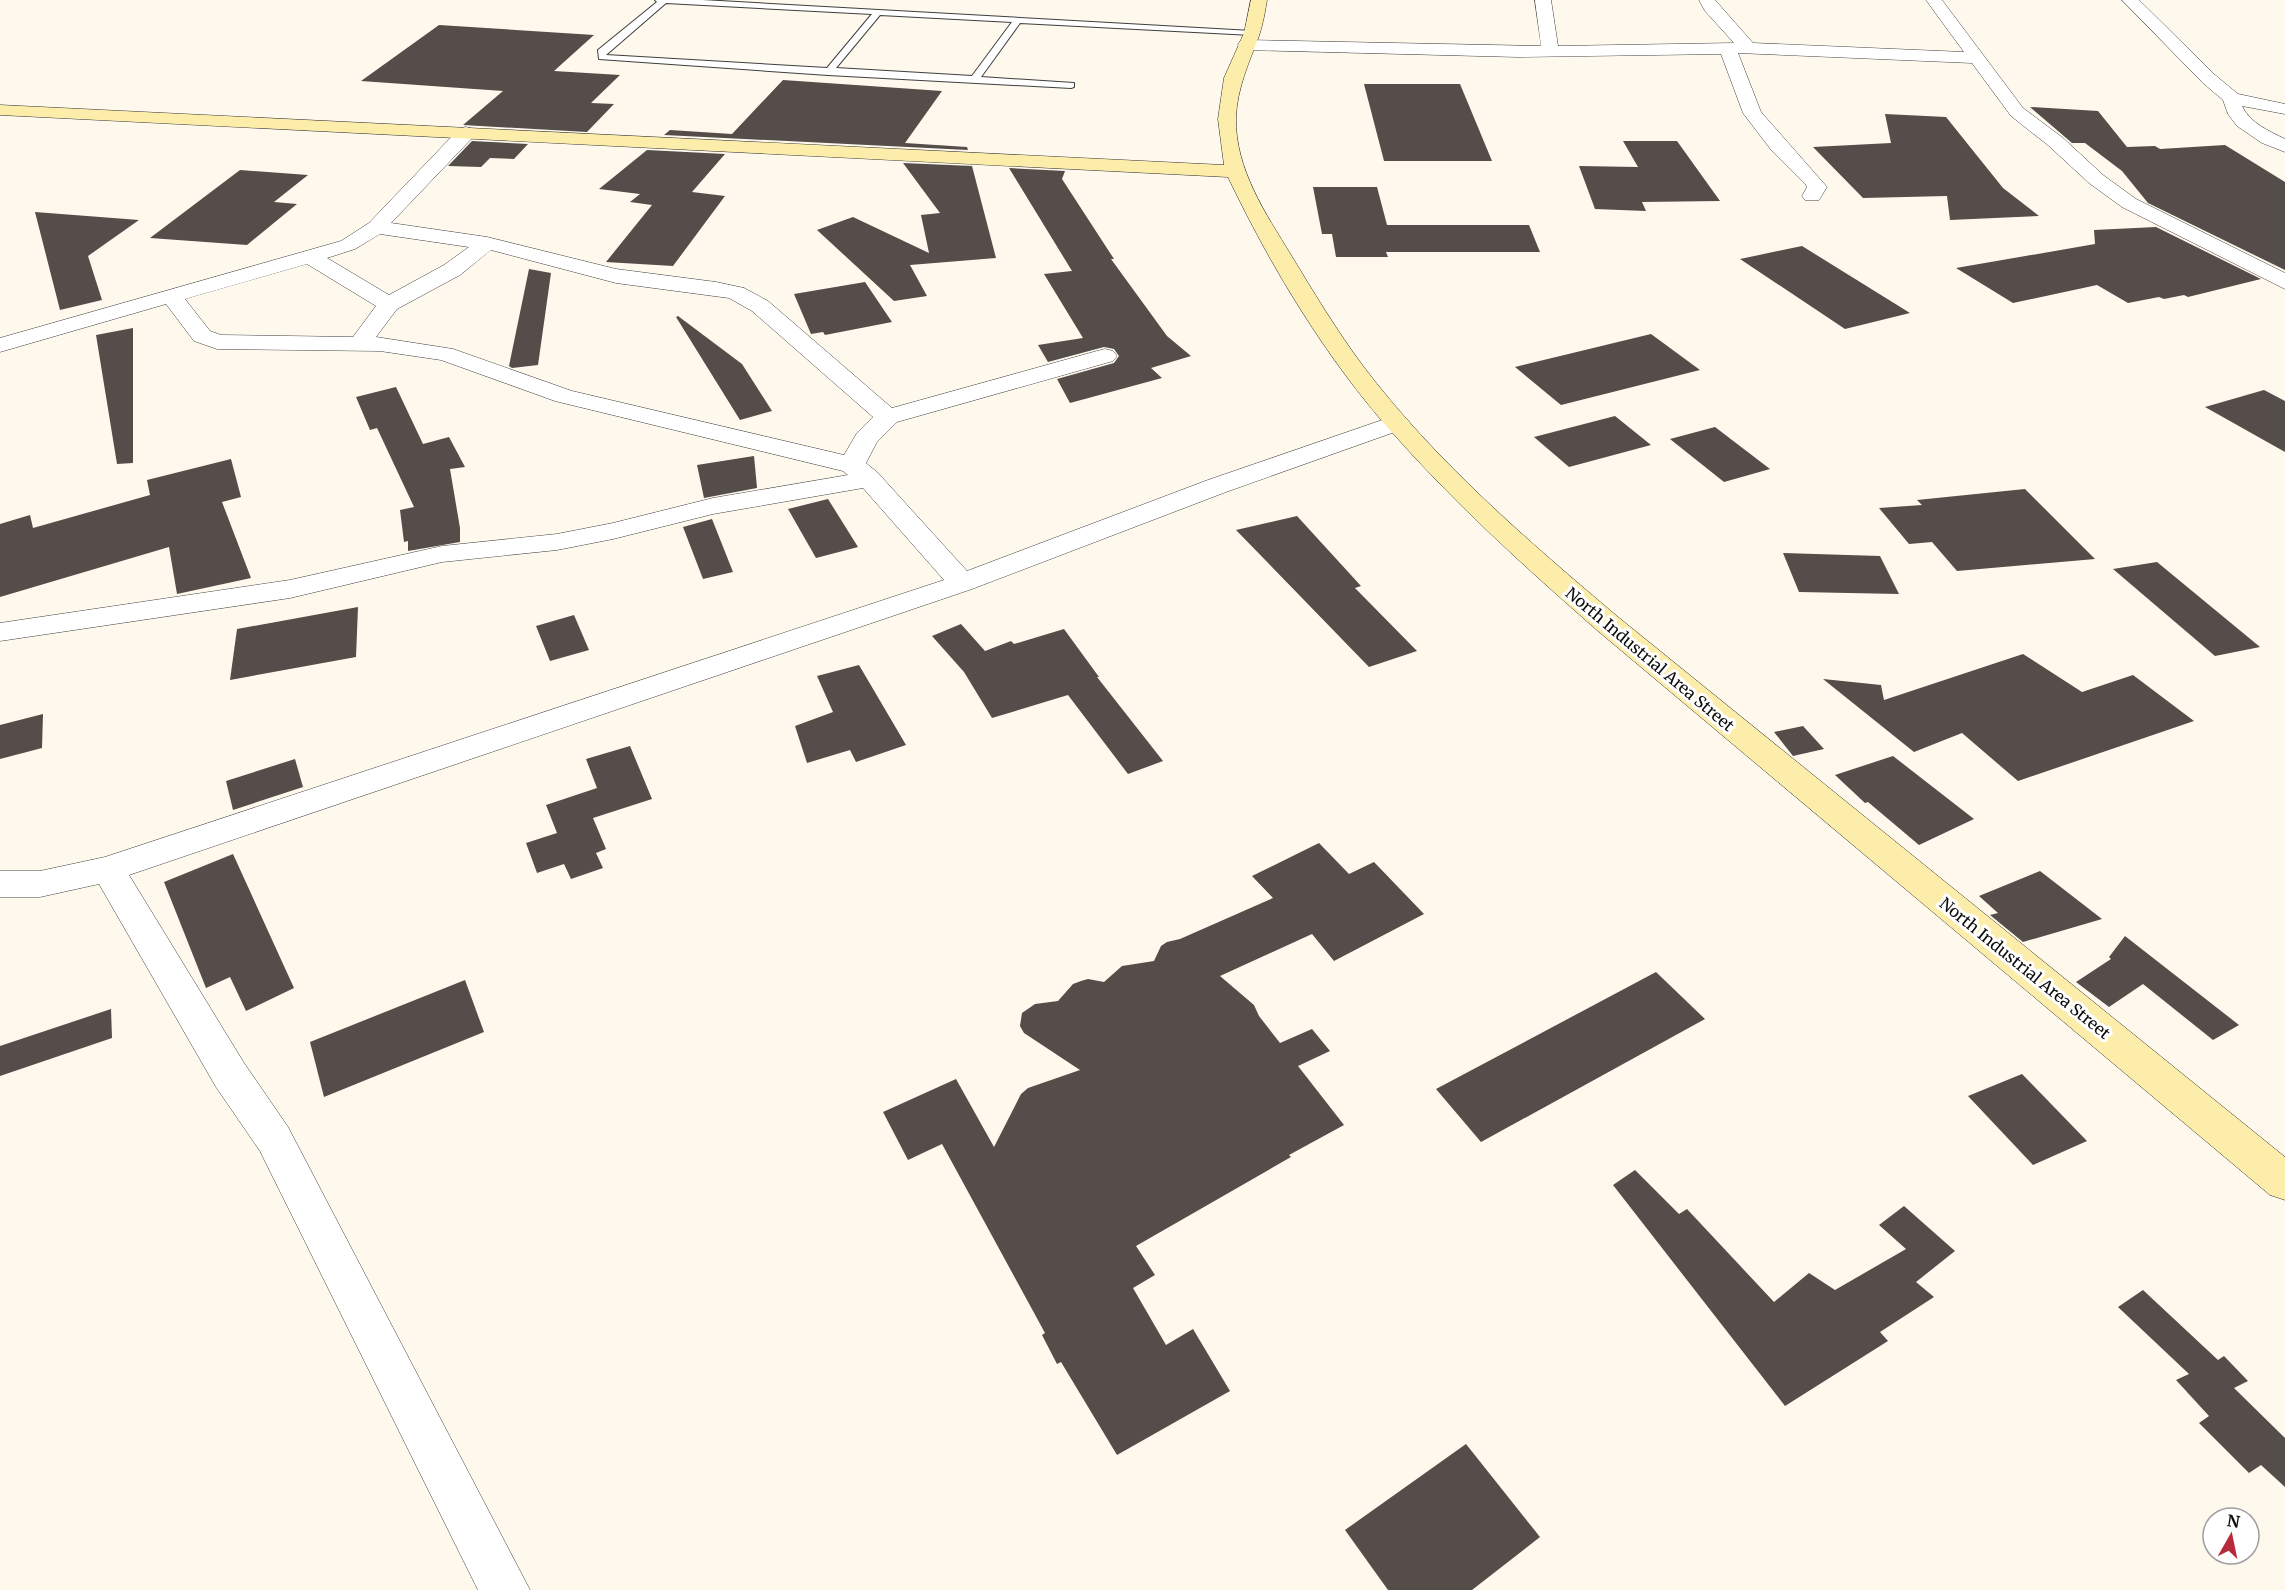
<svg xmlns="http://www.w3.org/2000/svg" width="2285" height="1590" viewBox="0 0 2285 1590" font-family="Merriweather,serif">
	<rect width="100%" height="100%" fill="#fef9ec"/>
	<g fill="#544d49">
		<path d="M 439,25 L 594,35 L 554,71 L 620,75 L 591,103 L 614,104 L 587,132 L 463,125 L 503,91 L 361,81 Z"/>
		<path d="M 783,80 L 942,91 L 905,143 L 967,147 L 968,150 L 664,135 L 670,130 L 732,134 Z"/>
		<path d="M 1364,84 L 1460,84 L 1492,161 L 1384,161 Z"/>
		<path d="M 2030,107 L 2098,111 L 2127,147 L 2155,146 L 2160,149 L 2225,145 L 2285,182 L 2285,270 L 2148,203 L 2122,171 L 2085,143 L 2072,143 Z"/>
		<path d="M 1885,114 L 1946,117 L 2003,188 L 2039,216 L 1950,220 L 1947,196 L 1863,198 L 1813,147 L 1891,143 Z"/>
		<path d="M 472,141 L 528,144 L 514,159 L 490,158 L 481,167 L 448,166 Z"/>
		<path d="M 1623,141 L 1677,141 L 1720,201 L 1642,202 L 1646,211 L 1595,209 L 1579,166 L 1638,167 Z"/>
		<path d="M 647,150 L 725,154 L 692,192 L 725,196 L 673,266 L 606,262 L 652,205 L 630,202 L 640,194 L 599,189 Z"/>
		<path d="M 903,163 L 972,166 L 996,258 L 910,265 L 927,296 L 894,301 L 817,230 L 853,217 L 929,253 L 921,215 L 940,213 Z"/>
		<path d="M 1009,168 L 1065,171 L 1062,179 L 1114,259 L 1111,259 L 1167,336 L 1191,356 L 1151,368 L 1162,378 L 1070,403 L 1057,379 L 1114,363 L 1119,356 L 1114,349 L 1104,347 L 1048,362 L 1038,345 L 1083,338 L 1044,274 L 1072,271 Z"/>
		<path d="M 240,170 L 308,175 L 274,202 L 297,204 L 247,245 L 150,238 Z"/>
		<path d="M 1313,187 L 1377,187 L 1387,225 L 1529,225 L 1540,252 L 1386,252 L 1388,257 L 1336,257 L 1332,234 L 1322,234 Z"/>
		<path d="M 35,212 L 139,220 L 88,256 L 102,300 L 60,310 Z"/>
		<path d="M 2156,227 L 2261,279 L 2188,297 L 2184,295 L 2164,299 L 2159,297 L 2128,303 L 2097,285 L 2013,303 L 1956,268 L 2095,244 L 2094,230 Z"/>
		<path d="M 1802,246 L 1910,313 L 1845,329 L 1740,259 Z"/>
		<path d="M 529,269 L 551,273 L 538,365 L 512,368 L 509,366 Z"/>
		<path d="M 865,282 L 892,322 L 825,335 L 823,332 L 811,334 L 794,294 Z"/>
		<path d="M 678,316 L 742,364 L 772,411 L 740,420 L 676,317 Z"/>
		<path d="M 133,328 L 133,463 L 117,464 L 96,335 Z"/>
		<path d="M 1651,334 L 1700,370 L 1561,405 L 1515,367 Z"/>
		<path d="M 396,387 L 423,444 L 449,437 L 465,467 L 450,469 L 460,528 L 460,542 L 408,551 L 408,541 L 404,542 L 400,510 L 414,507 L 377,428 L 370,430 L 356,397 Z"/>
		<path d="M 2264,390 L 2285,401 L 2285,452 L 2205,407 Z"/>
		<path d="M 1615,416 L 1651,445 L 1569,467 L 1534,437 Z"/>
		<path d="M 1715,427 L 1770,469 L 1724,482 L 1670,439 Z"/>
		<path d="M 754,456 L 757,488 L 704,498 L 697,465 Z"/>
		<path d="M 231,459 L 241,497 L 222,502 L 251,578 L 177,594 L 169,547 L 0,597 L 0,524 L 30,515 L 33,528 L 150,495 L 147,480 Z"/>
		<path d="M 2025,489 L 2095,559 L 1957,571 L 1932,542 L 1909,544 L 1879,508 L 1922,505 L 1917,500 Z"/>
		<path d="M 828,499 L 858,547 L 816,558 L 788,509 Z"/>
		<path d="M 1297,516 L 1361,586 L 1355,588 L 1417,651 L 1369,667 L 1236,530 Z"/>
		<path d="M 712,519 L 733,572 L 703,579 L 683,527 Z"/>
		<path d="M 1783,553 L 1880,556 L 1899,594 L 1799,592 Z"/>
		<path d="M 2157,562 L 2260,647 L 2215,656 L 2113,569 Z"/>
		<path d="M 358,607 L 356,657 L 230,680 L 237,629 Z"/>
		<path d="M 574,615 L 589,650 L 550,661 L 536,626 Z"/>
		<path d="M 961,624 L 985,651 L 1011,641 L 1014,644 L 1064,629 L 1099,677 L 1097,677 L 1163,761 L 1128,774 L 1068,695 L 992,718 L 964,672 L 932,636 Z"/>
		<path d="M 2023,654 L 2082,692 L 2133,675 L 2194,721 L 2018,781 L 1962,733 L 1914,752 L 1823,679 L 1881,685 L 1884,700 Z"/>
		<path d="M 859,665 L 906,745 L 856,762 L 850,750 L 807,763 L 795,726 L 833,712 L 817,676 Z"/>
		<path d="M 43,714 L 42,748 L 0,759 L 0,725 Z"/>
		<path d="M 1803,726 L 1824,749 L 1793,756 L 1774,732 Z"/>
		<path d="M 630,746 L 652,799 L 593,818 L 606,849 L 596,853 L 603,868 L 571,879 L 564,864 L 537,873 L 526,843 L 557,833 L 546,805 L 597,788 L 586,759 Z"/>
		<path d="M 1893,756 L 1974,819 L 1919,845 L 1868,802 L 1865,803 L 1835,775 Z"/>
		<path d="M 295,759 L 303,787 L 233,810 L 226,781 Z"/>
		<path d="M 1319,843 L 1349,874 L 1374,862 L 1424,914 L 1334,961 L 1312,934 L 1220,976 L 1254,1005 L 1259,1016 L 1280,1043 L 1312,1029 L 1330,1051 L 1298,1066 L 1344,1125 L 1289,1155 L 1291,1157 L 1136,1246 L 1155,1275 L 1133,1288 L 1166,1345 L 1193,1329 L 1230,1391 L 1117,1455 L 1061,1362 L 1057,1364 L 1042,1335 L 1045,1333 L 942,1144 L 908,1160 L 883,1112 L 956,1079 L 994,1147 L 1021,1094 L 1028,1088 L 1080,1070 L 1024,1033 L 1020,1026 L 1022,1013 L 1035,1004 L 1058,1001 L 1073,984 L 1081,981 L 1088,979 L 1104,982 L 1122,966 L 1154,961 L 1161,946 L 1167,942 L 1180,939 L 1273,898 L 1252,876 Z"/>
		<path d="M 233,854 L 294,988 L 246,1011 L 230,977 L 206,988 L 164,882 Z"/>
		<path d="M 2040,871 L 2102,919 L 2023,942 L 1990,915 L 1998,913 L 1979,896 Z"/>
		<path d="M 2125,936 L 2157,961 L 2239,1025 L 2213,1040 L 2143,984 L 2109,1007 L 2076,982 L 2111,959 L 2109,957 Z"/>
		<path d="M 1656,972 L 1705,1019 L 1481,1142 L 1436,1089 Z"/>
		<path d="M 465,980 L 484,1032 L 324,1097 L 310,1042 Z"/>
		<path d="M 111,1009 L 112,1038 L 0,1076 L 0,1046 Z"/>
		<path d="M 2022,1074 L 2087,1141 L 2033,1165 L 1968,1096 Z"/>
		<path d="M 1635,1170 L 1679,1214 L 1687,1209 L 1774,1302 L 1809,1273 L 1835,1290 L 1906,1249 L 1879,1225 L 1904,1206 L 1955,1251 L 1916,1282 L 1934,1297 L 1880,1332 L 1888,1341 L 1785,1406 L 1613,1185 Z"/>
		<path d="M 2143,1290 L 2218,1360 L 2224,1356 L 2248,1381 L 2234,1388 L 2285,1438 L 2285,1487 L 2261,1465 L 2249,1473 L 2199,1423 L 2209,1416 L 2176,1380 L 2189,1374 L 2118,1307 Z"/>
		<path d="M 1466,1444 L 1540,1537 L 1472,1590 L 1388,1590 L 1345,1530 Z"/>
	</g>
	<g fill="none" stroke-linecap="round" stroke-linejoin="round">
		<defs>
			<path id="lane" d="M 655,0 L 702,0 L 1252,31 L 1256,33 L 1252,35 L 1020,23 L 981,77 L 1074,83 L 1074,87 L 1071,88 L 828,75 L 599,59 L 598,50 L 657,2 ZM 666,3 L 872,14 L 827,68 L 606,55 ZM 880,15 L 1012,22 L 972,76 L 836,68 Z"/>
			<g id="street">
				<path d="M 1535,0 L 1551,0 L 1558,46 L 1734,43 L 1705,11 L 1699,0 L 1715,0 L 1753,43 L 1964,52 L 1926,0 L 1942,0 L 2023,108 L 2063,138 L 2103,175 L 2136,199 L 2285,273 L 2285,289 L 2122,207 L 2089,183 L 2049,146 L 2011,116 L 1972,63 L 1738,53 L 1761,112 L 1827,187 L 1819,200 L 1805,200 L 1802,196 L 1807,187 L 1806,185 L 1772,151 L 1743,113 L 1721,54 L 1518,57 L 1246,50 L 1240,49 L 1238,45 L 1240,41 L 1246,40 L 1541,46 Z"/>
				<path d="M 2122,0 L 2139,0 L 2215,75 L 2238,94 L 2285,104 L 2285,114 L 2242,106 C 2250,123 2269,131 2285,139 L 2285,152 L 2262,143 L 2237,126 L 2228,114 L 2223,100 L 2203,83 Z"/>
				<path d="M 466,127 L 473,129 L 475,133 L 473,137 L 391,223 L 487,237 L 616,269 L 716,282 L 744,288 L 768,301 L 892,408 L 1097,351 L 1105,349 L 1113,351 L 1117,356 L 1113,361 L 897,422 L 877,442 L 866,463 L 878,473 L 967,571 L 1208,480 L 1388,418 L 1397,415 L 1406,418 L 1410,423 L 1406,428 L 1226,492 L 972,589 L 129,875 L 244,1063 L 288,1127 L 530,1590 L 478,1590 L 260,1151 L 216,1087 L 99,884 L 40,897 L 0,897 L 0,871 L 40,871 L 105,857 L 944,580 L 863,488 L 713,514 L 613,539 L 557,550 L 442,562 L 290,598 L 0,641 L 0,623 L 290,580 L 442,546 L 557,534 L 613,523 L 713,498 L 848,475 L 843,471 L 555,401 L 441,360 L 380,351 L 217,349 L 194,341 L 166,304 L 0,352 L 0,338 L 341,241 L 369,223 L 459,129 ZM 380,234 L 469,247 L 444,265 L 389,295 L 327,258 L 355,249 ZM 491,250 L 616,283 L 729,298 L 752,311 L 873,417 L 857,433 L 844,455 L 572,391 L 453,349 L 376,337 L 397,309 L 460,275 ZM 307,264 L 376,306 L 353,337 L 221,335 L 210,331 L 185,299 Z"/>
			</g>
			<path id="secondary" d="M 1251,0 L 1267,0 C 1265,12 1263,24 1259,36 C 1249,63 1237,88 1236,118 C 1235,169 1266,214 1291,255 C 1314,293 1337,331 1363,366 C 1435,461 1528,541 1618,617 L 2285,1157 L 2285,1200 L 2270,1195 L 1598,631 C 1525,567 1453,502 1389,429 C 1324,355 1270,265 1228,177 L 0,115 L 0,105 L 1224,165 L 1218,119 L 1224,78 L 1244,33 Z"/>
		</defs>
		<use href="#lane" stroke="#3f3f3f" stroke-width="2"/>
		<use href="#street" stroke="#3f3f3f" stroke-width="1"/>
		<use href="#secondary" stroke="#2e2e2e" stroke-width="1"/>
		<use href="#lane" fill="#fff" fill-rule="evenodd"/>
		<use href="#street" fill="#fff" fill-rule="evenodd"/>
		<use href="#secondary" fill="#fcedaa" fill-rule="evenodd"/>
	</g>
	<g text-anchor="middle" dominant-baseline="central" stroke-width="6" stroke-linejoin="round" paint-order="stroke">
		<g font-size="16" fill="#0c0c0c" stroke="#fff">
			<text transform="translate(1650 659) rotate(40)">North Industrial Area Street</text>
			<text transform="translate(2025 968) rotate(39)">North Industrial Area Street</text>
		</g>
	</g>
	<g transform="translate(2231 1536) rotate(9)"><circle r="28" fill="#ffffff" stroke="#9e9e9e" stroke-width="1.5"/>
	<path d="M0-4.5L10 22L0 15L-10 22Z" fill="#b62a3b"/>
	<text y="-9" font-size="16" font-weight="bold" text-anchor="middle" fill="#0c0c0c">N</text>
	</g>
</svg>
